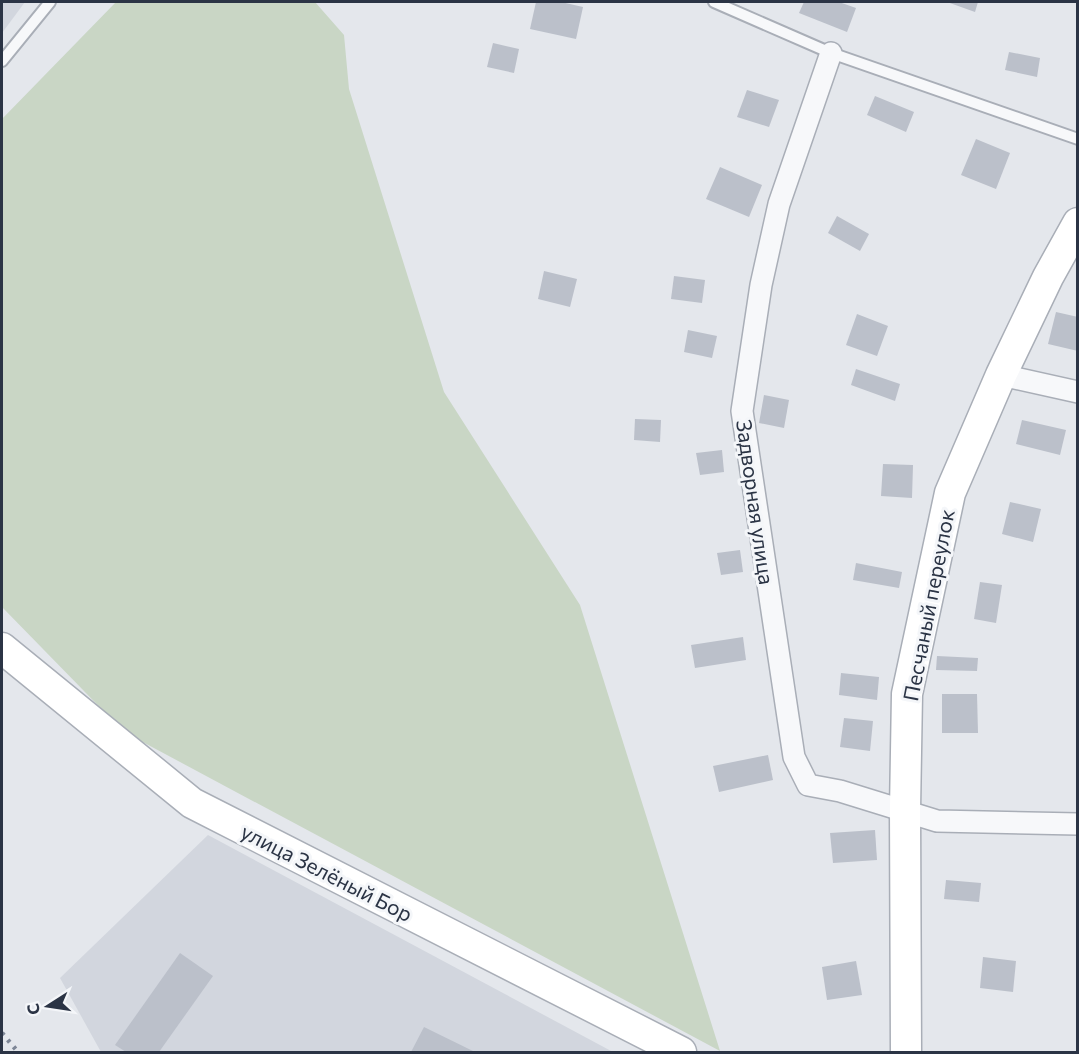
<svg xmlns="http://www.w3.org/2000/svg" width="1079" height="1054" viewBox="0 0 1079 1054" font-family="Commissioner,sans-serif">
	<rect width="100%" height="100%" fill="#e4e7ec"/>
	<g fill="#d2d6de">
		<path d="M 2,2 L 25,2 L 2,33 Z"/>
		<path d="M 208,835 L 613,1052 L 101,1052 L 60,978 Z"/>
	</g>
	<path fill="#c9d6c5" d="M 116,2 L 315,2 L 344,35 L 349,89 L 444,392 L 580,605 L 720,1051 L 124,732 L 2,607 L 2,119 Z"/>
	<g fill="#bbc0ca">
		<path d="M 536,2 L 561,2 L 583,7 L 576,39 L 530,29 Z"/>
		<path d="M 804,2 L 839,2 L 856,8 L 847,32 L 799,13 Z"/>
		<path d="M 947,2 L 978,2 L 975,12 Z"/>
		<path d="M 493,43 L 519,49 L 514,73 L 487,67 Z"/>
		<path d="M 1009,52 L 1040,58 L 1037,77 L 1005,70 Z"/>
		<path d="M 747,90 L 779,100 L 769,127 L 737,117 Z"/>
		<path d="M 875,96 L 914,112 L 906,132 L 867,115 Z"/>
		<path d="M 976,139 L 1010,153 L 996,189 L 961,175 Z"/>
		<path d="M 720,167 L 762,185 L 749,217 L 706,199 Z"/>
		<path d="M 837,216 L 869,234 L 860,251 L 828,233 Z"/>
		<path d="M 544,271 L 577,279 L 570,307 L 538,299 Z"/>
		<path d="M 674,276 L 705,280 L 702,303 L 671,299 Z"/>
		<path d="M 1056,312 L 1078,317 L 1078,351 L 1048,344 Z"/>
		<path d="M 857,314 L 888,326 L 877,356 L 846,345 Z"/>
		<path d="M 688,330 L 717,336 L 712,358 L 684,352 Z"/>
		<path d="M 856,369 L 900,384 L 895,401 L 851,385 Z"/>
		<path d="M 764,395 L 789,400 L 784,428 L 759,423 Z"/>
		<path d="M 635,419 L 661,420 L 660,442 L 634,440 Z"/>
		<path d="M 1022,420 L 1066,430 L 1060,455 L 1016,444 Z"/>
		<path d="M 722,450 L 724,472 L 700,475 L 696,453 Z"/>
		<path d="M 883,464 L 913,465 L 912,498 L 881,496 Z"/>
		<path d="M 1010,502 L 1041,509 L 1033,542 L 1002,534 Z"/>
		<path d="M 740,550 L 743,572 L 721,575 L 717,553 Z"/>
		<path d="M 856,563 L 902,572 L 899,588 L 853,580 Z"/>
		<path d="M 980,582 L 1002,585 L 996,623 L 974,619 Z"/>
		<path d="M 743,637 L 746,660 L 695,668 L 691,645 Z"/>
		<path d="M 937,656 L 978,658 L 977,671 L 936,670 Z"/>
		<path d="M 841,673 L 879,677 L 877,700 L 839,695 Z"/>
		<path d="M 942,694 L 977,694 L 978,733 L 942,733 Z"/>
		<path d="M 844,718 L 873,721 L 870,751 L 840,747 Z"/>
		<path d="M 768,755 L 773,780 L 719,792 L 713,766 Z"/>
		<path d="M 875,830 L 877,860 L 833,863 L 830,833 Z"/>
		<path d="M 946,880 L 981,883 L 979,902 L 944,899 Z"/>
		<path d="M 180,953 L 213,976 L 159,1052 L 126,1052 L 115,1045 Z"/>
		<path d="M 983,957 L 1016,961 L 1013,992 L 980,988 Z"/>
		<path d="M 856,961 L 862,995 L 827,1000 L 822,967 Z"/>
		<path d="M 424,1027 L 475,1052 L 411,1052 Z"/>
	</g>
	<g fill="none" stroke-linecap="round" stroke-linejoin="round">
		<defs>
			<g id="lane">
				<path d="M 714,2 L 831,53 L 1078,139"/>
				<path d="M 2,61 L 50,2"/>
			</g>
			<g id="street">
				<path d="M 831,53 L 779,204 L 761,285 L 742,411 L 794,757 L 808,785 L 840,791 L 937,821 L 1078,824"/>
				<path d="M 1001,375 L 1078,392"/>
			</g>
			<g id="secondary">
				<path d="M 2,648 L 192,803 L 681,1052"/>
				<path d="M 906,1052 L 905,810 L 907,694 L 950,493 L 1001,375 L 1048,277 L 1078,223"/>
			</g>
		</defs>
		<use href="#lane" stroke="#a9aeb7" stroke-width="14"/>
		<use href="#street" stroke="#a9aeb7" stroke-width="24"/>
		<use href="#secondary" stroke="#a9aeb7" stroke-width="33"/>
		<use href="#lane" stroke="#f7f8fa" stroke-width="10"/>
		<use href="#street" stroke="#f7f8fa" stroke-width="21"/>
		<use href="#secondary" stroke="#fff" stroke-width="30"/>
		<path stroke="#7d8696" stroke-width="4.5" stroke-dasharray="3 6" stroke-linecap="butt" d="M 2,1033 L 18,1052"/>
	</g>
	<g text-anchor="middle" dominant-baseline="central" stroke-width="6" stroke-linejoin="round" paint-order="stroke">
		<g font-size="21" fill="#2b3445" stroke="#f4f6f9">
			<text transform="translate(756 502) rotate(82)">Задворная улица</text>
			<text transform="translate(928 605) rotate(-79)">Песчаный переулок</text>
			<text transform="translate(327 872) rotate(27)">улица Зелёный Бор</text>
		</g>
	</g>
	<rect width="1079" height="1054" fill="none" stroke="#2b3445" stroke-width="6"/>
	<g transform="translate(48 1006) rotate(258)" stroke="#f4f6f9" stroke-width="4.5" paint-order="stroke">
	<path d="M0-4.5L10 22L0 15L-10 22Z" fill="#2b3445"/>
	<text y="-9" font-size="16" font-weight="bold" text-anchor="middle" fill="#2b3445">С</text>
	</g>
</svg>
